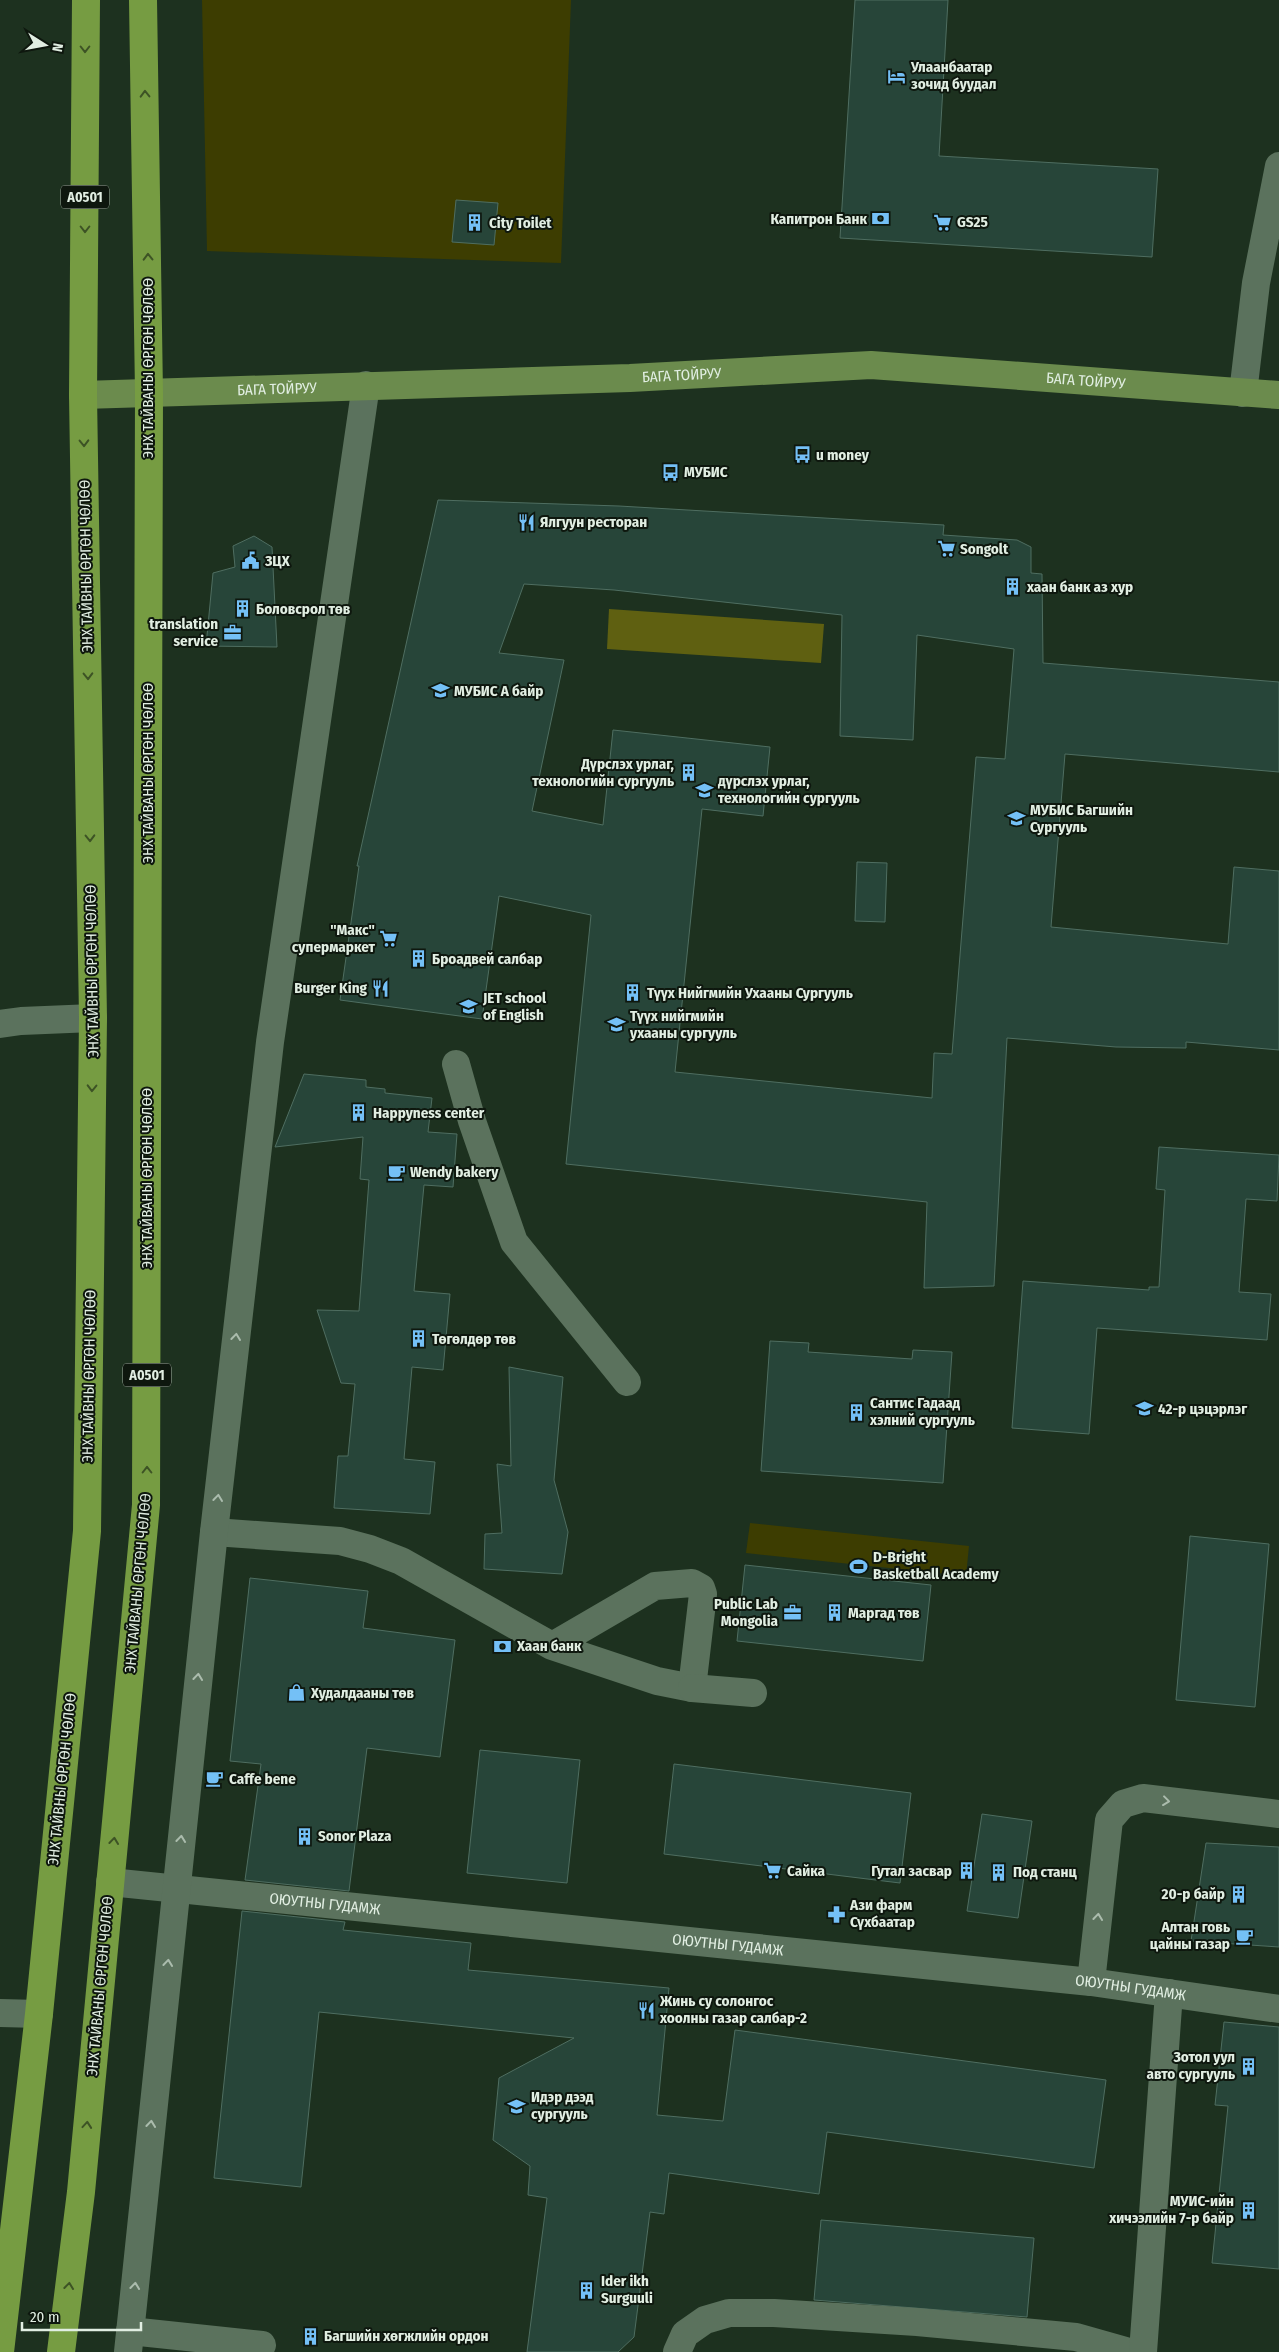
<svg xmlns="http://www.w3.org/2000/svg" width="1279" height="2352" viewBox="0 0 1279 2352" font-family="'Fira Sans Condensed',sans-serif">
	<rect width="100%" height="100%" fill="#1d311f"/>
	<g fill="#3d3d01">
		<path d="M 202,0 L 571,0 L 561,263 L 207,251 Z"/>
		<path d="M 750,1523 L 969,1546 L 966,1576 L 746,1553 Z"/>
	</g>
	<path fill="#5f6011" d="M 609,609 L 824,624 L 821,663 L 607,649 Z"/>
	<g fill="#274539" stroke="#4f6e61" fill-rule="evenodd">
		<path d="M 855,0 L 948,0 L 939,156 L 1158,169 L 1152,257 L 840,238 Z"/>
		<path d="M 456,200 L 498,203 L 494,245 L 452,242 Z"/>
		<path d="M 438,500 L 619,506 L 944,525 L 943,535 L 1017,540 L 1031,547 L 1031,573 L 1042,574 L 1043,663 L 1279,682 L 1279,772 L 1065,754 L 1051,927 L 1228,944 L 1234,867 L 1279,871 L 1279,1050 L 1186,1042 L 1186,1048 L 1116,1047 L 1007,1038 L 994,1286 L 924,1288 L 927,1202 L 566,1164 L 591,915 L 499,896 L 482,1019 L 340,1000 L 359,866 L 357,866 ZM 524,584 L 614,590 L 842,615 L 840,736 L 913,740 L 917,635 L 1014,649 L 1005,759 L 976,757 L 952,1054 L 934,1053 L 932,1098 L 675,1072 L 702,809 L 763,816 L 770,747 L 613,730 L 603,825 L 532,811 L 564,660 L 499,653 Z"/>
		<path d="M 254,536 L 272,547 L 277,647 L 206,646 L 213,573 L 235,567 L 233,546 Z"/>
		<path d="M 857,862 L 887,863 L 885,922 L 855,921 Z"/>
		<path d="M 304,1074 L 366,1080 L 366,1087 L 385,1089 L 385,1093 L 432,1098 L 428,1132 L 457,1134 L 453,1187 L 424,1185 L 414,1291 L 450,1294 L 443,1370 L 412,1367 L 404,1459 L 435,1462 L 430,1514 L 334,1508 L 338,1456 L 348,1456 L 355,1384 L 341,1383 L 317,1310 L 359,1311 L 369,1180 L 360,1179 L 363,1137 L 275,1147 Z"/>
		<path d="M 1159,1147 L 1279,1155 L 1277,1201 L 1246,1199 L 1239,1292 L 1271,1294 L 1267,1340 L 1097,1328 L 1089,1434 L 1012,1428 L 1023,1281 L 1149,1290 L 1149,1287 L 1159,1287 L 1165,1190 L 1156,1189 Z"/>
		<path d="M 770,1341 L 809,1343 L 808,1352 L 912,1359 L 913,1350 L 952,1352 L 943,1483 L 761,1471 Z"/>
		<path d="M 509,1367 L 563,1377 L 554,1480 L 568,1532 L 562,1574 L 484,1569 L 485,1534 L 502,1533 L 497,1464 L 511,1466 Z"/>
		<path d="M 1190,1536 L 1269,1544 L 1255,1707 L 1176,1700 Z"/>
		<path d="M 745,1565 L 931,1585 L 923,1661 L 737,1641 Z"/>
		<path d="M 250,1578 L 368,1591 L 363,1628 L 455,1640 L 440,1757 L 367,1748 L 349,1891 L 245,1880 L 261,1764 L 230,1761 Z"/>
		<path d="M 480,1750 L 580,1760 L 567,1883 L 467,1873 Z"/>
		<path d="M 674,1764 L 911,1793 L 900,1883 L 664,1854 Z"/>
		<path d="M 982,1814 L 1032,1821 L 1018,1918 L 967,1911 Z"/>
		<path d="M 1206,1843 L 1279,1847 L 1279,1947 L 1191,1941 Z"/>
		<path d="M 242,1911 L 345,1922 L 343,1930 L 471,1943 L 468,1970 L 669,1988 L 657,2115 L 723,2121 L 735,2030 L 1106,2080 L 1094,2168 L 827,2132 L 819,2194 L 669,2173 L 664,2214 L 650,2212 L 634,2337 L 618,2352 L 527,2352 L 547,2198 L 528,2195 L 530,2166 L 493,2140 L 499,2078 L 574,2038 L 319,2012 L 301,2187 L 214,2178 Z"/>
		<path d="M 1224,2022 L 1279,2027 L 1279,2269 L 1212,2263 L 1228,2106 L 1215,2105 Z"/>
		<path d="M 821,2220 L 1034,2238 L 1027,2317 L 814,2300 Z"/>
	</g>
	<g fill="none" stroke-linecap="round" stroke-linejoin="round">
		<g stroke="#5b725d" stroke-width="28">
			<path d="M 1243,393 L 1256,283 L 1279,166"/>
			<path d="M 0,1024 L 21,1021 L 93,1018"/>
			<path d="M 456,1064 L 472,1121 L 514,1242 L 627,1382"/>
			<path d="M 214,1532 L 340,1541 L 370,1549 L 401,1561 L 552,1646 L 657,1681 L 692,1688 L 703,1594 L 701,1588 L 692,1583 L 655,1586 L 552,1646"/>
			<path d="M 692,1688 L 753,1693"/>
			<path id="s1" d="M 110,1882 L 1091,1982 L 1279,2009"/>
			<path d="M 1091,1982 L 1109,1820 L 1123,1804 L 1143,1798 L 1279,1814"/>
			<path d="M 0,2013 L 39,2014"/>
			<path d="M 130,2331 L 262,2345"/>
			<path d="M 128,2352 L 214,1532 L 270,1042 L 366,385"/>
			<path d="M 677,2352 L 685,2334 L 705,2320 L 729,2313 L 774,2313 L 917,2322 L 1076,2337 L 1129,2352"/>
			<path d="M 1143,2352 L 1169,1993"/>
		</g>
		<path stroke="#6b8b4d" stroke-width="28" id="s2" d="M 83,395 L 630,378 L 871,365 L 1279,395"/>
		<g stroke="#769c42" stroke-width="28">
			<path d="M 0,2352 L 39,2014 L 87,1531 L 93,1018 L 83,395 L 86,0"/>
			<path d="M 61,2352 L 81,2192 L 146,1505 L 149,393 L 143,0"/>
		</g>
	</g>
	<defs><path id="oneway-chevron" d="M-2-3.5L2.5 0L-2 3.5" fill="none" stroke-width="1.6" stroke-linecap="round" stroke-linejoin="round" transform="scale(1.25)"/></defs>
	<g stroke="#3d5325">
		<use href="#oneway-chevron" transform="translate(85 49) rotate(90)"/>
		<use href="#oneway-chevron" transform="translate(145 94) rotate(-91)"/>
		<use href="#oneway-chevron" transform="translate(85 229) rotate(90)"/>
		<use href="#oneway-chevron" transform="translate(148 257) rotate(-91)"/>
		<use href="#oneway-chevron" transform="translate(84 443) rotate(89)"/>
		<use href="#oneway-chevron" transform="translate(88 676) rotate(89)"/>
		<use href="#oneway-chevron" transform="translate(90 838) rotate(89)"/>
		<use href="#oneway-chevron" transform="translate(92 1088) rotate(91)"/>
		<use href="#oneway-chevron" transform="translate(147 1470) rotate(-90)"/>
		<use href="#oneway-chevron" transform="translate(114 1841) rotate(-84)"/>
		<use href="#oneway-chevron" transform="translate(87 2125) rotate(-85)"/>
		<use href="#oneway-chevron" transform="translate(69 2286) rotate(-83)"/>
	</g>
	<g stroke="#abbcad">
		<use href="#oneway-chevron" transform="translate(236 1337) rotate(-83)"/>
		<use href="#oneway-chevron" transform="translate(218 1498) rotate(-83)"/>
		<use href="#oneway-chevron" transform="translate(198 1677) rotate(-84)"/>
		<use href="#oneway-chevron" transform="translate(1166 1801) rotate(7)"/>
		<use href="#oneway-chevron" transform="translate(181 1839) rotate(-84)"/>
		<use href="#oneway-chevron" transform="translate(1098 1917) rotate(-84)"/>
		<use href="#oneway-chevron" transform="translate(168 1963) rotate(-84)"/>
		<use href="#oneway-chevron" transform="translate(151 2124) rotate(-84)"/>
		<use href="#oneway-chevron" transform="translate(135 2286) rotate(-84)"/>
	</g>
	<defs>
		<symbol id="hotel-bare" viewBox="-9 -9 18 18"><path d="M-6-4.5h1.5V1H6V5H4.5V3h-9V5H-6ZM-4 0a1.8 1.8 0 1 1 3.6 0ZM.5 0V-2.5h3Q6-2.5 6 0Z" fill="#74c0f6" stroke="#0e170e" stroke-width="2.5" paint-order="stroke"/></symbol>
		<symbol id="bank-bare" viewBox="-9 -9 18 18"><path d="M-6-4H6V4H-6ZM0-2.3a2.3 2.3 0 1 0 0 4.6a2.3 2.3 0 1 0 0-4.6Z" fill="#74c0f6" stroke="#0e170e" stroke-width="2.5" paint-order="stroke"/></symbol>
		<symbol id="supermarket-bare" viewBox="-9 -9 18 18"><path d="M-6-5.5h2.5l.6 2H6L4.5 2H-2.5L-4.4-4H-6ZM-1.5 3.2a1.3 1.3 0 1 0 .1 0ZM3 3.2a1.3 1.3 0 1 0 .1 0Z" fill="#74c0f6" stroke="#0e170e" stroke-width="2.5" paint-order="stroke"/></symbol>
		<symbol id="building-bare" viewBox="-9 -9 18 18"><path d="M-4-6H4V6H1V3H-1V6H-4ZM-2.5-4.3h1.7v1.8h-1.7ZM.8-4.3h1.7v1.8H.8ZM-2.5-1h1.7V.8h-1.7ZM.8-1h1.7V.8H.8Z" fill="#74c0f6" stroke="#0e170e" stroke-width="2.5" paint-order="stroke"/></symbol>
		<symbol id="bus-bare" viewBox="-9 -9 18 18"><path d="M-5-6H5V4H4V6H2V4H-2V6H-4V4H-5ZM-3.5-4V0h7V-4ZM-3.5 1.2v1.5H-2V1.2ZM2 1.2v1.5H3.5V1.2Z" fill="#74c0f6" stroke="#0e170e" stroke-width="2.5" paint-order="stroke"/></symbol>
		<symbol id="restaurant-bare" viewBox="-9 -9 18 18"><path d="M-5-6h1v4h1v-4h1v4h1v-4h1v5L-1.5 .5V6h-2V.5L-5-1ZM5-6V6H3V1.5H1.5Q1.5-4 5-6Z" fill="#74c0f6" stroke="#0e170e" stroke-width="2.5" paint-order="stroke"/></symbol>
		<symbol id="civic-bare" viewBox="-9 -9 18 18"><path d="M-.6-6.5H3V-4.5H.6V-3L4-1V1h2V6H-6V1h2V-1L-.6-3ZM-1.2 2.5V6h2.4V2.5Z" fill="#74c0f6" stroke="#0e170e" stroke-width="2.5" paint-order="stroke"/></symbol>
		<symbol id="office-bare" viewBox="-9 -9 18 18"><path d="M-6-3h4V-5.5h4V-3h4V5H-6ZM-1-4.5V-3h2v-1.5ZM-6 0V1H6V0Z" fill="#74c0f6" stroke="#0e170e" stroke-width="2.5" paint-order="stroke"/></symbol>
		<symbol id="university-bare" viewBox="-9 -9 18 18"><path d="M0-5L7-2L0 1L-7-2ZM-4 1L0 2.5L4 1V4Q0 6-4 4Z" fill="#74c0f6" stroke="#0e170e" stroke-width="2.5" paint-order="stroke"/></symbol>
		<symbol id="school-bare" viewBox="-9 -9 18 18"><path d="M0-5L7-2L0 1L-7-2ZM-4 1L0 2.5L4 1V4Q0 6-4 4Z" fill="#74c0f6" stroke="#0e170e" stroke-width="2.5" paint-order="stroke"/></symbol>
		<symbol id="cafe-bare" viewBox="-9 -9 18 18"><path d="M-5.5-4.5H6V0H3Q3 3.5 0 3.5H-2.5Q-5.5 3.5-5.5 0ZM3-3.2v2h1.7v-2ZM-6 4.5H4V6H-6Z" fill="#74c0f6" stroke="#0e170e" stroke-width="2.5" paint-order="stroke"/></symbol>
		<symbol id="stadium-bare" viewBox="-9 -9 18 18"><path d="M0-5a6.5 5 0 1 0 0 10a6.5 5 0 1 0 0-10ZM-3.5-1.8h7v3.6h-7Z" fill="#74c0f6" stroke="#0e170e" stroke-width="2.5" paint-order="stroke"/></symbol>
		<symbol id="shop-bare" viewBox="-9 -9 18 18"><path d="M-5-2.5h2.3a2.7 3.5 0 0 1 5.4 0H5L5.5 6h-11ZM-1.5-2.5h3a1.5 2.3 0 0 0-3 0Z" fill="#74c0f6" stroke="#0e170e" stroke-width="2.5" paint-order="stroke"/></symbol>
		<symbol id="pharmacy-bare" viewBox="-9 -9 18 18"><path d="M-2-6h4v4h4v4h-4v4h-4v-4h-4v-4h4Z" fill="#74c0f6" stroke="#0e170e" stroke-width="2.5" paint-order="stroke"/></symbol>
	</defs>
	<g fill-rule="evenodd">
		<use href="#hotel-bare" x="884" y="64" width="25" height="25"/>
		<use href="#bank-bare" x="868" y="206" width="25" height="25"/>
		<use href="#supermarket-bare" x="930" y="210" width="25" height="25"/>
		<use href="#building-bare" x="462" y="210" width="25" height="25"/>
		<use href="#bus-bare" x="790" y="442" width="25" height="25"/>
		<use href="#bus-bare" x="658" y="460" width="25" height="25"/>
		<use href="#restaurant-bare" x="514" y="510" width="25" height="25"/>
		<use href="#supermarket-bare" x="934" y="536" width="25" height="25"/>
		<use href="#civic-bare" x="238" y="548" width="25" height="25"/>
		<use href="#building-bare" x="1000" y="574" width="25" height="25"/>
		<use href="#building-bare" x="230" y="596" width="25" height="25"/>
		<use href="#office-bare" x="220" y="620" width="25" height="25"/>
		<use href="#university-bare" x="428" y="678" width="25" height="25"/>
		<use href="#building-bare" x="676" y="760" width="25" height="25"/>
		<use href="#university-bare" x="692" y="778" width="25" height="25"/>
		<use href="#university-bare" x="1004" y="806" width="25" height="25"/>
		<use href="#supermarket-bare" x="376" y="926" width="25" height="25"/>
		<use href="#building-bare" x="406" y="946" width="25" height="25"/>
		<use href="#restaurant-bare" x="368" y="976" width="25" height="25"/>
		<use href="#building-bare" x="620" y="980" width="25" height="25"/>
		<use href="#school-bare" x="456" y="994" width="25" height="25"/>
		<use href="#university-bare" x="604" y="1012" width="25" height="25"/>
		<use href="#building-bare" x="346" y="1100" width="25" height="25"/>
		<use href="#cafe-bare" x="384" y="1160" width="25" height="25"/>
		<use href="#building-bare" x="406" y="1326" width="25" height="25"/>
		<use href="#school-bare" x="1132" y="1396" width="25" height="25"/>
		<use href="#building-bare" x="844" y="1400" width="25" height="25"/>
		<use href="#stadium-bare" x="846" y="1554" width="25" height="25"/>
		<use href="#office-bare" x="780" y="1600" width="25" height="25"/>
		<use href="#building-bare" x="822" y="1600" width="25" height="25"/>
		<use href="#bank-bare" x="490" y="1634" width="25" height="25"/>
		<use href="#shop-bare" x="284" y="1680" width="25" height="25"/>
		<use href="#cafe-bare" x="202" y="1766" width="25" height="25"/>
		<use href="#building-bare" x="292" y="1824" width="25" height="25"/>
		<use href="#supermarket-bare" x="760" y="1858" width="25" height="25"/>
		<use href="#building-bare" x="954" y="1858" width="25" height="25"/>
		<use href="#building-bare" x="986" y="1860" width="25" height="25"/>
		<use href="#building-bare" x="1226" y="1882" width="25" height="25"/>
		<use href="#pharmacy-bare" x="824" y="1902" width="25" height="25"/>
		<use href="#cafe-bare" x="1232" y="1924" width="25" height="25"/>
		<use href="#restaurant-bare" x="634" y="1998" width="25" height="25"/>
		<use href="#building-bare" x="1236" y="2054" width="25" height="25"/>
		<use href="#university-bare" x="504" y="2094" width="25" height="25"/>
		<use href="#building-bare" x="1236" y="2198" width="25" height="25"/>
		<use href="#building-bare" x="574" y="2278" width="25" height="25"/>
		<use href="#building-bare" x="298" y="2324" width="25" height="25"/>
	</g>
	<g text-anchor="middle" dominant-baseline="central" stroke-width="4" stroke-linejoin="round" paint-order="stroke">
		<g fill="#0e170e" stroke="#a2aea2" stroke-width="1">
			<rect x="61" y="185.5" width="48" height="23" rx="4"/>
			<rect x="123" y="1363.5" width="48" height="23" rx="4"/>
		</g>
		<g font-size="14" font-weight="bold" fill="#e1eee2">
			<text x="85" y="197">A0501</text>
			<text x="147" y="1375">A0501</text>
		</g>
		<g font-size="15" font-weight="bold" fill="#e1eee2" stroke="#0e170e" text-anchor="start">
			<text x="911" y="67">Улаанбаатар<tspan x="911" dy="17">зочид буудал</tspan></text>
			<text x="867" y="219" text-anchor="end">Капитрон Банк</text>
			<text x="957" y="222">GS25</text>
			<text x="489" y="223">City Toilet</text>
			<text x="816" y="455">u money</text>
			<text x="684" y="472">МУБИС</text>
			<text x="540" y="522">Ялгуун ресторан</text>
			<text x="960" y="549">Songolt</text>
			<text x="265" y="561">ЗЦХ</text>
			<text x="1027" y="587">хаан банк аз хур</text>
			<text x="256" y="609">Боловсрол төв</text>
			<text x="218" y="624" text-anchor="end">translation<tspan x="218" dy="17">service</tspan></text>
			<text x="454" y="691">МУБИС А байр</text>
			<text x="674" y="764" text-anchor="end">Дүрслэх урлаг,<tspan x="674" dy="17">технологийн сургууль</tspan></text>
			<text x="718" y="781">дүрслэх урлаг,<tspan x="718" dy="17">технологийн сургууль</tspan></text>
			<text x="1030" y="810">МУБИС Багшийн<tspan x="1030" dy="17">Сургууль</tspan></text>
			<text x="375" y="930" text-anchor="end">"Макс"<tspan x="375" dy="17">супермаркет</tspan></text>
			<text x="432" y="959">Броадвей салбар</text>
			<text x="367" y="988" text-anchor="end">Burger King</text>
			<text x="647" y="993">Түүх Нийгмийн Ухааны Сургууль</text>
			<text x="483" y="998">JET school<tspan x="483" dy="17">of English</tspan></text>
			<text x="630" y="1016">Түүх нийгмийн<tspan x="630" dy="17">ухааны сургууль</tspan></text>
			<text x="373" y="1113">Happyness center</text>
			<text x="410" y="1172">Wendy bakery</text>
			<text x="432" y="1339">Төгөлдөр төв</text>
			<text x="870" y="1403">Сантис Гадаад<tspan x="870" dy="17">хэлний сургууль</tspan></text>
			<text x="1158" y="1409">42-р цэцэрлэг</text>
			<text x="873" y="1557">D-Bright<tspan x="873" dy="17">Basketball Academy</tspan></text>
			<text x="778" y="1604" text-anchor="end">Public Lab<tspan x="778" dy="17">Mongolia</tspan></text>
			<text x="848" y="1613">Маргад төв</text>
			<text x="517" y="1646">Хаан банк</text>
			<text x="311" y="1693">Худалдааны төв</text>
			<text x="229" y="1779">Caffe bene</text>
			<text x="318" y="1836">Sonor Plaza</text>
			<text x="787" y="1871">Сайка</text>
			<text x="952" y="1871" text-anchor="end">Гутал засвар</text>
			<text x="1013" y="1872">Под станц</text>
			<text x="1225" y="1894" text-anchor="end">20-p байр</text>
			<text x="850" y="1905">Ази фарм<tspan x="850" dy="17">Сүхбаатар</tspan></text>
			<text x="1230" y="1927" text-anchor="end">Алтан говь<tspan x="1230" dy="17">цайны газар</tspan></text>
			<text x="660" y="2001">Жинь су солонгос<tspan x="660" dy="17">хоолны газар салбар-2</tspan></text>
			<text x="1235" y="2057" text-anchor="end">Зотол уул<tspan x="1235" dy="17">авто сургууль</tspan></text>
			<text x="531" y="2097">Идэр дээд<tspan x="531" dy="17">сургууль</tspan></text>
			<text x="1234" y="2201" text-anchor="end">МУИС-ийн<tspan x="1234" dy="17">хичээлийн 7-р байр</tspan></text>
			<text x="601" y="2281">Ider ikh<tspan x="601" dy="17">Surguuli</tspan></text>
			<text x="324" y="2336">Багшийн хөгжлийн ордон</text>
		</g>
		<g font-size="15" fill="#e1eee2" stroke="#0e170e">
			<text transform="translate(148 368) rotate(-90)">ЭНХ ТАЙВАНЫ ӨРГӨН ЧӨЛӨӨ</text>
			<text stroke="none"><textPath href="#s2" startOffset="599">БАГА ТОЙРУУ</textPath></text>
			<text stroke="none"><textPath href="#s2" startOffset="1004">БАГА ТОЙРУУ</textPath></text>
			<text stroke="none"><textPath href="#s2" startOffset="194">БАГА ТОЙРУУ</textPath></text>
			<text transform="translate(86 566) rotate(-91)">ЭНХ ТАЙВНЫ ӨРГӨН ЧӨЛӨӨ</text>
			<text transform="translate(148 773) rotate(-90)">ЭНХ ТАЙВАНЫ ӨРГӨН ЧӨЛӨӨ</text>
			<text transform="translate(92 971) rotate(-91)">ЭНХ ТАЙВНЫ ӨРГӨН ЧӨЛӨӨ</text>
			<text transform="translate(147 1178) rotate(-90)">ЭНХ ТАЙВАНЫ ӨРГӨН ЧӨЛӨӨ</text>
			<text transform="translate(89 1376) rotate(-89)">ЭНХ ТАЙВНЫ ӨРГӨН ЧӨЛӨӨ</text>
			<text transform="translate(138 1583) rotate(-85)">ЭНХ ТАЙВАНЫ ӨРГӨН ЧӨЛӨӨ</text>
			<text transform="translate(62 1779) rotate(-84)">ЭНХ ТАЙВНЫ ӨРГӨН ЧӨЛӨӨ</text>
			<text stroke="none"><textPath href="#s1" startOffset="216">ОЮУТНЫ ГУДАМЖ</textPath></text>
			<text stroke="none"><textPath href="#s1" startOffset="621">ОЮУТНЫ ГУДАМЖ</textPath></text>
			<text transform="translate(100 1986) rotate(-85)">ЭНХ ТАЙВАНЫ ӨРГӨН ЧӨЛӨӨ</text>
			<text stroke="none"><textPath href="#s1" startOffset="1026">ОЮУТНЫ ГУДАМЖ</textPath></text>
		</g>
	</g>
	<g transform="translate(45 45) rotate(101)" stroke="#0e170e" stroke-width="4" paint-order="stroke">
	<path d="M0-4L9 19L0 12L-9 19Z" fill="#e1eee2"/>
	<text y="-8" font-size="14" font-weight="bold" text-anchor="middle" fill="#e1eee2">N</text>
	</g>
	<path d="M22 2322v8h119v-8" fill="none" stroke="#e1eee2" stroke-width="2.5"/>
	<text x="30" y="2322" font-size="15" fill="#e1eee2" stroke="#0e170e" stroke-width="4" paint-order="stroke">20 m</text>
</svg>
